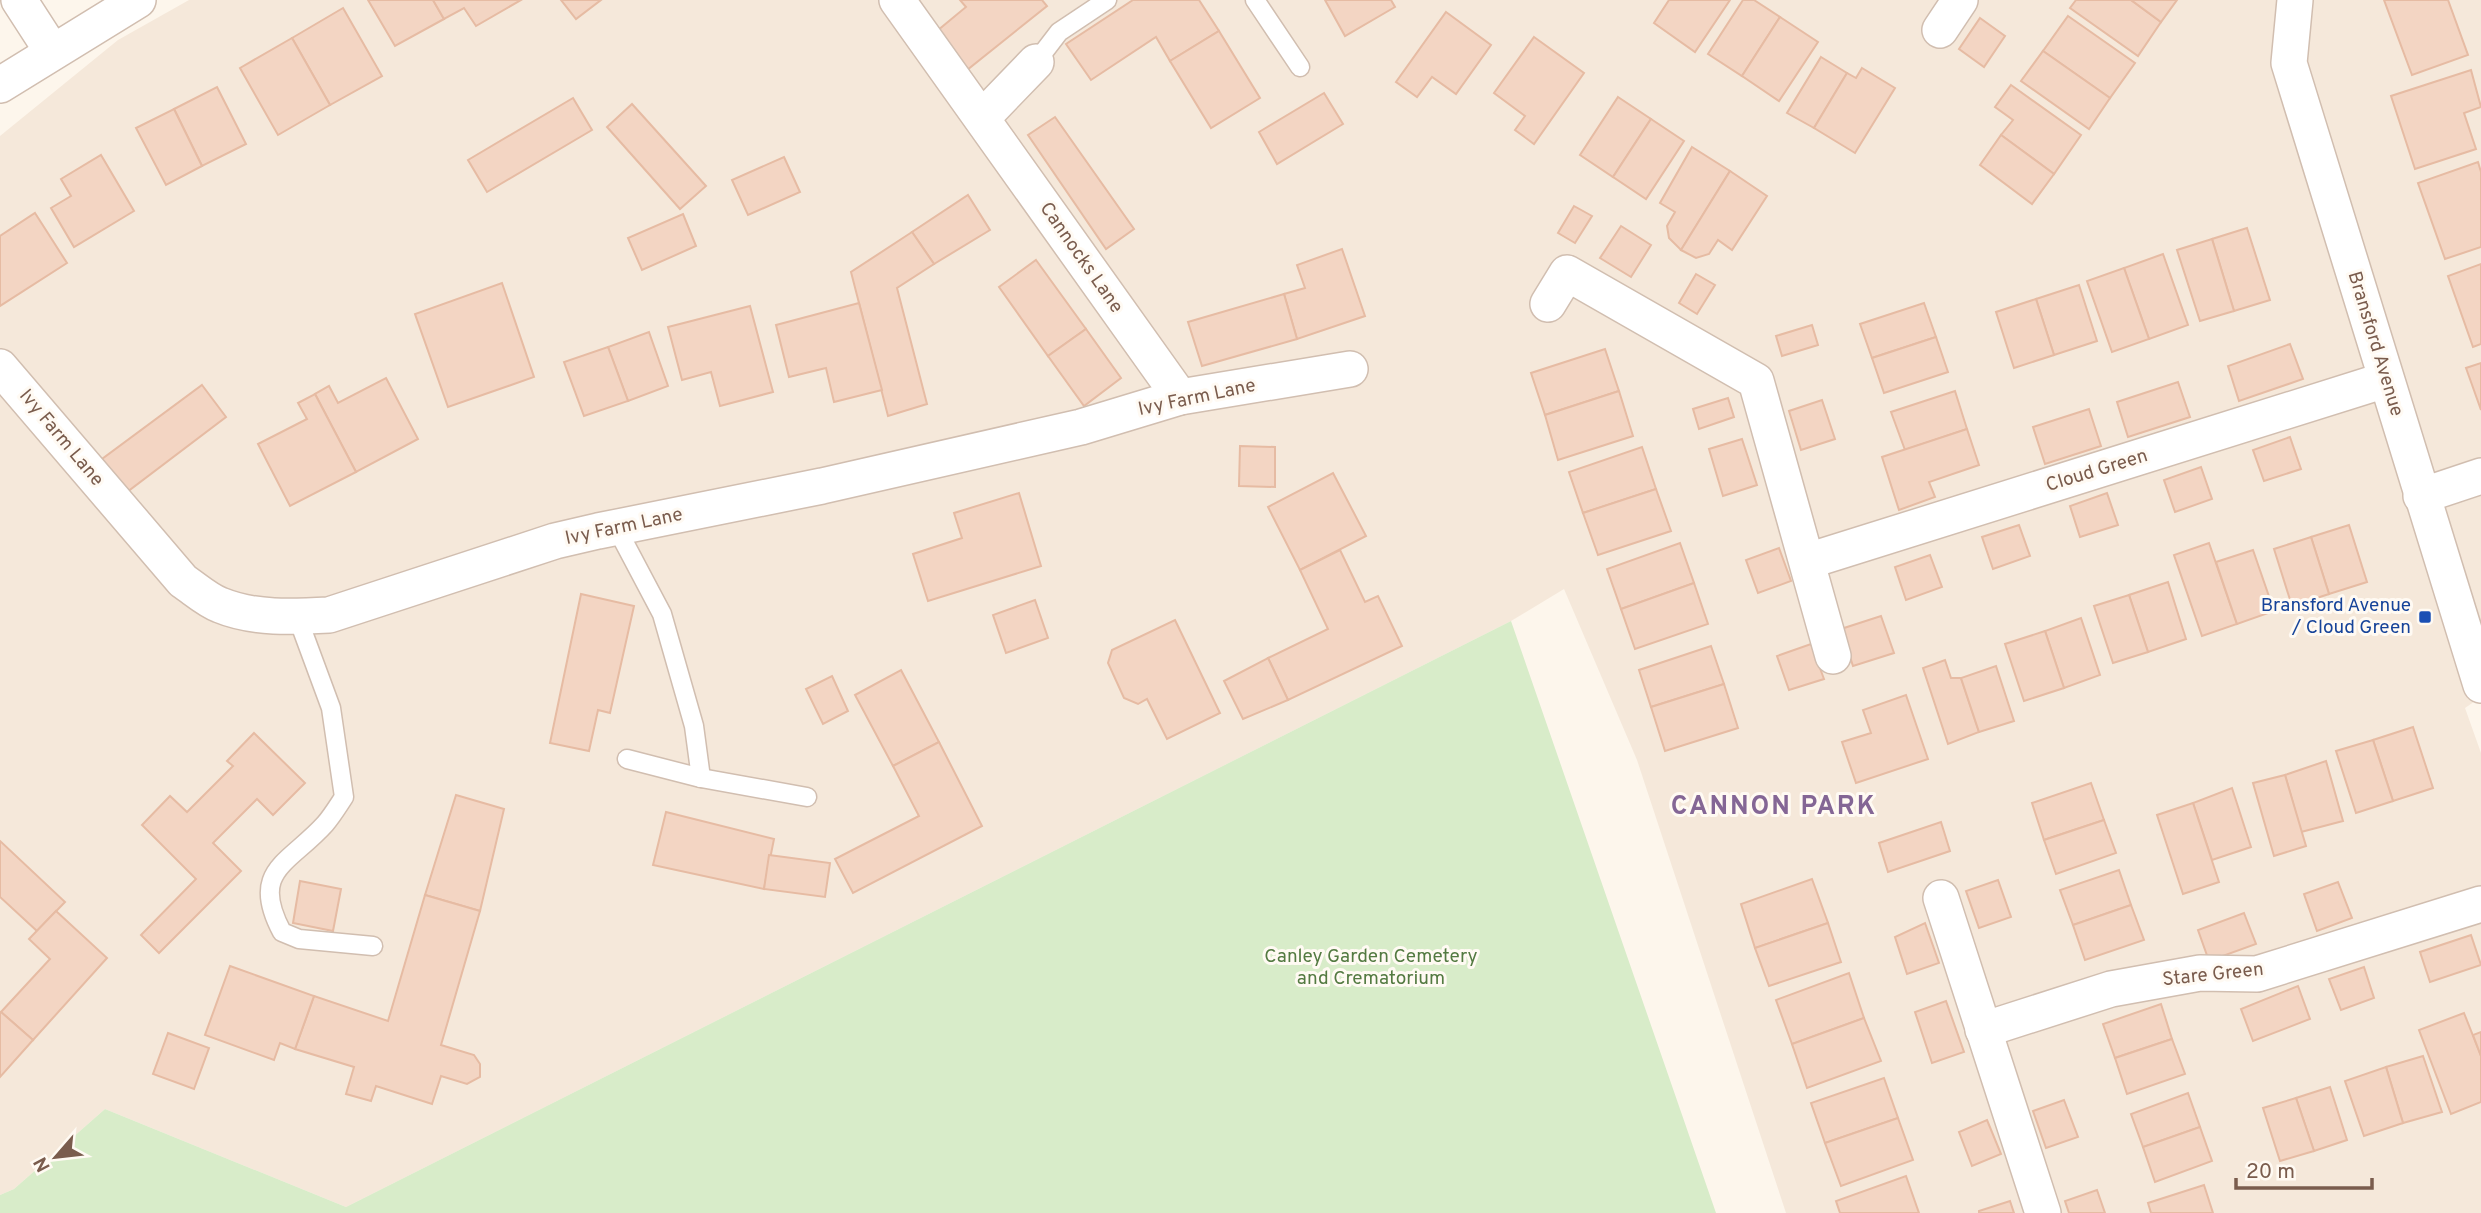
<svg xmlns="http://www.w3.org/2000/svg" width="2481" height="1213" viewBox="0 0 2481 1213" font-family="Overpass,sans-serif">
	<rect width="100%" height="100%" fill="#fdf6ec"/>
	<path fill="#f5e8da" d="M 189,0 L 2481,0 L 2481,697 L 2465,708 L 2481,753 L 2481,1213 L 1786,1213 L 1637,760 L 1564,589 L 1511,621 L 346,1207 L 105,1109 L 14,1189 L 0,1195 L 0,136 L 118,40 Z"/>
	<path fill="#d8ecc9" d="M 1511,621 L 1716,1213 L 0,1213 L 0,1195 L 14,1189 L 105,1109 L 346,1207 Z"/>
	<g fill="#f3d5c3" stroke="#e6bba3" stroke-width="2">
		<path d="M 368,0 L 433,0 L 444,19 L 395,46 Z"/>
		<path d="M 433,0 L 521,0 L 476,26 L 464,8 L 444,19 Z"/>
		<path d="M 561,0 L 601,0 L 576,19 Z"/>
		<path d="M 960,0 L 1042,0 L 1047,6 L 962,74 L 931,36 L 966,7 Z"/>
		<path d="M 1133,0 L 1199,0 L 1219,31 L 1170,61 L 1156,37 L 1091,80 L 1066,44 Z"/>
		<path d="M 1325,0 L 1391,0 L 1395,7 L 1345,36 Z"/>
		<path d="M 1669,0 L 1730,0 L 1695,52 L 1654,23 Z"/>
		<path d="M 1743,0 L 1754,0 L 1780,17 L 1742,76 L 1708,54 Z"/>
		<path d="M 2076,0 L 2131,0 L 2161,22 L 2138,56 L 2070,8 Z"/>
		<path d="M 2131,0 L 2177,0 L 2161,22 Z"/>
		<path d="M 2384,0 L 2448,0 L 2468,55 L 2412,75 Z"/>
		<path d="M 343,8 L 382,76 L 330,105 L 292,38 Z"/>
		<path d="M 1446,12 L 1491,45 L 1456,94 L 1432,77 L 1417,97 L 1396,82 Z"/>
		<path d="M 2068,16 L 2135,63 L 2110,98 L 2043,51 Z"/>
		<path d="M 1780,17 L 1818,42 L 1779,101 L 1742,76 Z"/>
		<path d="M 1980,18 L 2005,36 L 1984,67 L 1959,49 Z"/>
		<path d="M 1219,31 L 1260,98 L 1211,128 L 1170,61 Z"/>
		<path d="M 1534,37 L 1584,73 L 1534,144 L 1515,130 L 1525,116 L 1494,93 Z"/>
		<path d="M 292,38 L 330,105 L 278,135 L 240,68 Z"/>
		<path d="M 2043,51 L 2110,98 L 2089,129 L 2021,81 Z"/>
		<path d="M 1821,57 L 1847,73 L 1814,128 L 1787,113 Z"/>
		<path d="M 1862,68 L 1895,88 L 1855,153 L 1814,128 L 1847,73 L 1856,78 Z"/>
		<path d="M 2471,70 L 2481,107 L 2464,113 L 2476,149 L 2415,169 L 2391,96 Z"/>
		<path d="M 2011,85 L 2081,135 L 2054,174 L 2001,135 L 2013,120 L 1995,107 Z"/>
		<path d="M 217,87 L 246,144 L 202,166 L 174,109 Z"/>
		<path d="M 1324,93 L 1343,124 L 1277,164 L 1259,132 Z"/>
		<path d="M 1618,97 L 1651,119 L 1613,177 L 1580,155 Z"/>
		<path d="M 573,98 L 592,130 L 487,192 L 468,160 Z"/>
		<path d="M 632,104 L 706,186 L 680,209 L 607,127 Z"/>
		<path d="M 174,109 L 202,166 L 166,185 L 136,128 Z"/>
		<path d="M 1055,117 L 1134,229 L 1106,249 L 1028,135 Z"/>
		<path d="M 1651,119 L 1684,141 L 1646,199 L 1613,177 Z"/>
		<path d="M 2001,135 L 2054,174 L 2032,204 L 1980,165 Z"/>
		<path d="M 1692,147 L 1730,171 L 1681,250 L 1669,238 L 1667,226 L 1675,212 L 1660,203 Z"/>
		<path d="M 101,155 L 134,211 L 74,247 L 51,208 L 71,196 L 61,179 Z"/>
		<path d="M 784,157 L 800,192 L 748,215 L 732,180 Z"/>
		<path d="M 2478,162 L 2481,172 L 2481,247 L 2445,259 L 2418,183 Z"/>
		<path d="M 1730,171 L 1767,196 L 1732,250 L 1718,240 L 1709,254 L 1696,258 L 1681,250 Z"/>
		<path d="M 968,195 L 990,230 L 934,264 L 912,232 Z"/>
		<path d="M 1574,206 L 1592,216 L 1575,243 L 1558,233 Z"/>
		<path d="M 35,213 L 67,263 L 0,306 L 0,236 Z"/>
		<path d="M 683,214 L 696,246 L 642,270 L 628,238 Z"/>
		<path d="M 1621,226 L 1651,245 L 1631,277 L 1600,258 Z"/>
		<path d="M 2247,228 L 2270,300 L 2234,311 L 2212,239 Z"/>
		<path d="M 912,232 L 934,264 L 897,288 L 927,404 L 888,416 L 851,272 Z"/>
		<path d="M 2212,239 L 2234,311 L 2200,321 L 2177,250 Z"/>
		<path d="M 1342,249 L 1365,316 L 1297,339 L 1284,294 L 1305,288 L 1297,265 Z"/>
		<path d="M 2163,254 L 2188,325 L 2149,339 L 2124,268 Z"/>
		<path d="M 1036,260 L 1086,329 L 1048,356 L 999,287 Z"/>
		<path d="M 2481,264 L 2481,344 L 2473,347 L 2448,276 Z"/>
		<path d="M 2124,268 L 2149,339 L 2112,352 L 2087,281 Z"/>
		<path d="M 1696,274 L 1715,285 L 1697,314 L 1679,303 Z"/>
		<path d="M 502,283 L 534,377 L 448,407 L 415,314 Z"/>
		<path d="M 2079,285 L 2097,341 L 2054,355 L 2036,299 Z"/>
		<path d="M 1284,294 L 1297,339 L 1202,366 L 1188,322 Z"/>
		<path d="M 2036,299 L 2054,355 L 2014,368 L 1996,312 Z"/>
		<path d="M 859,303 L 882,390 L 834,402 L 826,368 L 789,377 L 776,325 Z"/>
		<path d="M 1924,303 L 1936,337 L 1872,358 L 1860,324 Z"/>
		<path d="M 750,306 L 773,392 L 720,406 L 711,372 L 682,380 L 668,327 Z"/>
		<path d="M 1812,325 L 1818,345 L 1782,356 L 1776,336 Z"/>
		<path d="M 1086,329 L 1121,378 L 1084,406 L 1048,356 Z"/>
		<path d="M 649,332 L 668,386 L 628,401 L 608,347 Z"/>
		<path d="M 1936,337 L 1948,372 L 1884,393 L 1872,358 Z"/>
		<path d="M 2290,344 L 2303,379 L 2239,401 L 2228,366 Z"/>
		<path d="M 608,347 L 628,401 L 584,416 L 564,362 Z"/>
		<path d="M 1605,349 L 1619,391 L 1545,415 L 1531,373 Z"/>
		<path d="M 2481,363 L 2481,410 L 2466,368 Z"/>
		<path d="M 386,378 L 418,439 L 356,472 L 315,394 L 329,386 L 338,403 Z"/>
		<path d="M 2178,382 L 2190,417 L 2128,437 L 2117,402 Z"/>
		<path d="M 202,385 L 226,417 L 127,492 L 102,459 Z"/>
		<path d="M 1619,391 L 1633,436 L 1558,460 L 1545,415 Z"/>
		<path d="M 1955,391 L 1967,429 L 1905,450 L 1891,412 Z"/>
		<path d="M 315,394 L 356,472 L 290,506 L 258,444 L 307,419 L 298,403 Z"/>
		<path d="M 1728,398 L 1734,417 L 1699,429 L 1693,409 Z"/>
		<path d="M 1822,400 L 1835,439 L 1801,450 L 1789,411 Z"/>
		<path d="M 2089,409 L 2101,446 L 2045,464 L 2033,427 Z"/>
		<path d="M 1967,429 L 1979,465 L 1929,482 L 1935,497 L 1899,510 L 1882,457 Z"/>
		<path d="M 2290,437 L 2301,469 L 2264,481 L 2253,450 Z"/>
		<path d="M 1742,439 L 1757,485 L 1723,496 L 1709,449 Z"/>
		<path d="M 1240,446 L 1275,447 L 1275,487 L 1239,486 Z"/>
		<path d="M 1642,447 L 1656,489 L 1583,513 L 1569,472 Z"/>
		<path d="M 2201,467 L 2212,499 L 2175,512 L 2164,480 Z"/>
		<path d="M 1333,473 L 1366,536 L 1300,570 L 1268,507 Z"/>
		<path d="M 1656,489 L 1671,531 L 1598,555 L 1583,513 Z"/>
		<path d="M 1019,493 L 1041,566 L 928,601 L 913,554 L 962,538 L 954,513 Z"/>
		<path d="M 2107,493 L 2118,525 L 2080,537 L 2070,506 Z"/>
		<path d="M 2019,525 L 2030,556 L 1993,569 L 1982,537 Z"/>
		<path d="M 2349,525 L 2367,582 L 2329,594 L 2311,537 Z"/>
		<path d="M 2311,537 L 2329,594 L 2292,606 L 2274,549 Z"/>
		<path d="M 1680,543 L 1694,583 L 1621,609 L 1607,569 Z"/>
		<path d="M 2209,543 L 2237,624 L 2202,636 L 2174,555 Z"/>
		<path d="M 1779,548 L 1791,581 L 1758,593 L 1746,560 Z"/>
		<path d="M 1340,550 L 1365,602 L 1378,596 L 1402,646 L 1288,700 L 1268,658 L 1328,629 L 1300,570 Z"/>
		<path d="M 2253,550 L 2274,611 L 2237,624 L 2216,562 Z"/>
		<path d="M 1930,555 L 1942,587 L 1906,600 L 1895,567 Z"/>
		<path d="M 2168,582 L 2186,639 L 2148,652 L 2129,595 Z"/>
		<path d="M 1694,583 L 1708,624 L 1635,649 L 1621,609 Z"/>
		<path d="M 581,594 L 634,606 L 610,713 L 598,710 L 589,751 L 550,743 Z"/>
		<path d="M 2129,595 L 2148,652 L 2113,663 L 2094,606 Z"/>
		<path d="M 1035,600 L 1048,638 L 1006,653 L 993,615 Z"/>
		<path d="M 1881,616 L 1894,653 L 1853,666 L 1841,629 Z"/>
		<path d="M 2081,618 L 2100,675 L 2064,688 L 2045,631 Z"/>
		<path d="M 1175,620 L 1220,713 L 1167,739 L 1147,699 L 1138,704 L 1124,698 L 1108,663 L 1112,650 Z"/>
		<path d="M 2045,631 L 2064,688 L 2024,701 L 2005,644 Z"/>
		<path d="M 1811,644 L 1824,679 L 1789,690 L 1777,656 Z"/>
		<path d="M 1711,646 L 1724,684 L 1651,707 L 1639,670 Z"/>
		<path d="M 1268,658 L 1288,700 L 1243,719 L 1224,681 Z"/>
		<path d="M 1945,660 L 1951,678 L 1961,678 L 1979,732 L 1948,744 L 1923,668 Z"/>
		<path d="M 1996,666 L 2014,721 L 1979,732 L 1961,678 Z"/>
		<path d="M 901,670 L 939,742 L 893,766 L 855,695 Z"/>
		<path d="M 832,676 L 848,711 L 823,724 L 806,689 Z"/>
		<path d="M 1724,684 L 1738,728 L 1665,751 L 1651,707 Z"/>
		<path d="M 1906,695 L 1928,759 L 1856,783 L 1842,742 L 1871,733 L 1863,710 Z"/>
		<path d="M 2413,727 L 2433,788 L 2393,801 L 2373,740 Z"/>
		<path d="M 254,733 L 305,783 L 273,815 L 257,799 L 213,843 L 241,871 L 159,953 L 141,935 L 196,879 L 142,825 L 170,796 L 187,812 L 233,766 L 227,761 Z"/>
		<path d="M 2373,740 L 2393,801 L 2356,813 L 2336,751 Z"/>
		<path d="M 939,742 L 982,826 L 853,893 L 835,859 L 919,816 L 893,766 Z"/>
		<path d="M 2326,761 L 2343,821 L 2301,832 L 2285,775 Z"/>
		<path d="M 2285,775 L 2306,846 L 2274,856 L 2253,783 Z"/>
		<path d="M 2091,783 L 2104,820 L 2044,840 L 2032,803 Z"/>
		<path d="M 2232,788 L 2251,847 L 2212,860 L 2193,803 Z"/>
		<path d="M 456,795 L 504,809 L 480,911 L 425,895 Z"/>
		<path d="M 2193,803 L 2219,882 L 2183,894 L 2157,815 Z"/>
		<path d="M 666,812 L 774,839 L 764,889 L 653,865 Z"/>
		<path d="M 2104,820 L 2116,853 L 2056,874 L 2044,840 Z"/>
		<path d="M 1941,822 L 1950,851 L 1888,872 L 1879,843 Z"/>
		<path d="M 0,841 L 65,902 L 37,931 L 0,897 Z"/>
		<path d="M 769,855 L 830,863 L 825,897 L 764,889 Z"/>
		<path d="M 2119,870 L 2131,905 L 2073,925 L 2060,890 Z"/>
		<path d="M 1812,879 L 1828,923 L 1755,948 L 1741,904 Z"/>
		<path d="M 1998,880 L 2011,917 L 1979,928 L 1966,891 Z"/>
		<path d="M 300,881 L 341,889 L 333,931 L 293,923 Z"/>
		<path d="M 2338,882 L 2352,918 L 2317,931 L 2304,894 Z"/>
		<path d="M 425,895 L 480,911 L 441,1045 L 474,1055 L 480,1064 L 480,1077 L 467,1084 L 441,1076 L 432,1104 L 376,1086 L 371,1101 L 346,1094 L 354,1067 L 295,1049 L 314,996 L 388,1021 Z"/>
		<path d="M 2131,905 L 2144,940 L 2085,960 L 2073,925 Z"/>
		<path d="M 56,911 L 107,958 L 33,1040 L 1,1012 L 50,959 L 29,939 Z"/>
		<path d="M 2244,913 L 2256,944 L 2209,961 L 2198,930 Z"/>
		<path d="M 1828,923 L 1841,962 L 1769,986 L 1755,948 Z"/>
		<path d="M 1925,923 L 1939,963 L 1907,974 L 1895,937 Z"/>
		<path d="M 2471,935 L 2481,965 L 2430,982 L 2420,952 Z"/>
		<path d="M 230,966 L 314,996 L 295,1049 L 280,1043 L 274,1060 L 205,1035 Z"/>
		<path d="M 2364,967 L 2374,998 L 2341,1010 L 2329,979 Z"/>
		<path d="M 1849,973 L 1864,1018 L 1792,1044 L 1776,1000 Z"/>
		<path d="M 2298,986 L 2310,1019 L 2253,1041 L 2241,1009 Z"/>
		<path d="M 1946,1001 L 1964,1052 L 1932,1063 L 1915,1012 Z"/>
		<path d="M 2161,1004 L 2172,1039 L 2115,1058 L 2103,1024 Z"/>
		<path d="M 1,1012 L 33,1040 L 0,1077 L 0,1013 Z"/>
		<path d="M 2464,1013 L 2481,1056 L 2481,1102 L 2451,1114 L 2419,1030 Z"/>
		<path d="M 1864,1018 L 1881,1061 L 1807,1088 L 1792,1044 Z"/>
		<path d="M 2481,1032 L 2481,1056 L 2473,1035 Z"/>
		<path d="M 168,1033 L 209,1048 L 194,1089 L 153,1074 Z"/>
		<path d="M 2172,1039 L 2185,1074 L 2127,1094 L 2115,1058 Z"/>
		<path d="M 2423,1056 L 2442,1112 L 2403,1123 L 2386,1067 Z"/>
		<path d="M 2386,1067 L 2403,1123 L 2364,1136 L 2345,1081 Z"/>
		<path d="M 1884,1078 L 1898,1118 L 1825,1143 L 1811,1103 Z"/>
		<path d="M 2330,1087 L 2347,1140 L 2314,1151 L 2296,1098 Z"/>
		<path d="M 2188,1093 L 2200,1127 L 2143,1147 L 2131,1114 Z"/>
		<path d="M 2296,1098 L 2314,1151 L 2280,1161 L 2263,1108 Z"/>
		<path d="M 2064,1100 L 2078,1137 L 2046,1148 L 2033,1111 Z"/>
		<path d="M 1898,1118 L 1913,1160 L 1841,1186 L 1825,1143 Z"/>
		<path d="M 1987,1120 L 2001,1154 L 1972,1166 L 1959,1132 Z"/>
		<path d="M 2200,1127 L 2212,1161 L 2155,1182 L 2143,1147 Z"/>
		<path d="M 1906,1176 L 1919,1213 L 1840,1213 L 1836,1201 Z"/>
		<path d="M 2204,1185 L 2213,1213 L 2151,1213 L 2148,1203 Z"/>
		<path d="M 2097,1190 L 2105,1213 L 2069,1213 L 2065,1201 Z"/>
		<path d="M 2010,1201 L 2014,1213 L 1979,1213 L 1979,1211 Z"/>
	</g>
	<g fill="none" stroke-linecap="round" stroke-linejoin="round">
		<defs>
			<g id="lane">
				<path d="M 1255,0 L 1300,67"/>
				<path d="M 1036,62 L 1059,32 L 1107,0"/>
				<path d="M 616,527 L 662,614 L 694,726 L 701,778"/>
				<path d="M 297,616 L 331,708 L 344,797 C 338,806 332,816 325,824 C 289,864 249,870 282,932 L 299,939 L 373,946"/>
				<path d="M 627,759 L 701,778 L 807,797"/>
			</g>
			<g id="street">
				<path d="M 19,0 L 52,51"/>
				<path d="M 897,0 L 1180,397"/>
				<path d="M 2295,0 L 2289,63 L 2481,685"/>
				<path d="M 1940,30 L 1960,0"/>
				<path d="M 0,85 L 138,0"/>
				<path d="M 982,118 L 1036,62"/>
				<path d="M 1548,304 L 1567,273 L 1756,381 L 1833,656"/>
				<path d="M 0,367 L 183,581 C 195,589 207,600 220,605 C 254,619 293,617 329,615 L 555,541 L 598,531 L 822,486 L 1081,427 L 1180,397 L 1350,369"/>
				<path d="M 2421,496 L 2481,476"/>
				<path d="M 1808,561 L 2385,380"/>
				<path d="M 1941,898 L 2043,1213"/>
				<path d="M 1983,1030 L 2111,989 L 2200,973 L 2257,974 L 2481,904"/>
			</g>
		</defs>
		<use href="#lane" stroke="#d1beb0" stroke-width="21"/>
		<use href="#street" stroke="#d1beb0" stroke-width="38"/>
		<use href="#lane" stroke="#fff" stroke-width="18"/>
		<use href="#street" stroke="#fff" stroke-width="35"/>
	</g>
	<rect fill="#1a4fb4" stroke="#fffaf3" stroke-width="2.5" x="2418" y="610" width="14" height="14" rx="3.5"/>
	<g text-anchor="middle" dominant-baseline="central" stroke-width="6" stroke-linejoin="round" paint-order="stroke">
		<g font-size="19" fill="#7a5c4d" stroke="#fffaf3">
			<text transform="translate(1081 258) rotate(55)">Cannocks Lane</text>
			<text transform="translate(2375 344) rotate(73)">Bransford Avenue</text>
			<text transform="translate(1197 398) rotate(-12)">Ivy Farm Lane</text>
			<text transform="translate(61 438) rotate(50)">Ivy Farm Lane</text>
			<text transform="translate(2097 471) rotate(-17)">Cloud Green</text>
			<text transform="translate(624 527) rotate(-12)">Ivy Farm Lane</text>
			<text transform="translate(2213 975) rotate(-6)">Stare Green</text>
		</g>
		<g font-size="19" fill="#164399" stroke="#fffaf3" text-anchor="end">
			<text x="2411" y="606">Bransford Avenue<tspan x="2411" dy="22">/ Cloud Green</tspan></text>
		</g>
		<g font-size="19" fill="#537a41" stroke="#fffaf3">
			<text x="1371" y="957">Canley Garden Cemetery<tspan x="1371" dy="22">and Crematorium</tspan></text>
		</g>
		<g font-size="26" font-weight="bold" letter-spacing="2" fill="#846695" stroke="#fffaf3">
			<text x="1774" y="807">CANNON PARK</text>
		</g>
	</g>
	<g transform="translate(56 1157) rotate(242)" stroke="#fffaf3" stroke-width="5" paint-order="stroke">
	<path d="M0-5L12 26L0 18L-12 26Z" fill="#7a5c4d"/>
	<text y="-10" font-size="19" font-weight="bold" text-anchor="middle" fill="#7a5c4d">N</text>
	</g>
	<path d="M2236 1178v10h136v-10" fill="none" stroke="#7a5c4d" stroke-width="3.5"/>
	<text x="2246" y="1178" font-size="21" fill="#7a5c4d" stroke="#fffaf3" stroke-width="5" paint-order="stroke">20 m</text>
</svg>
